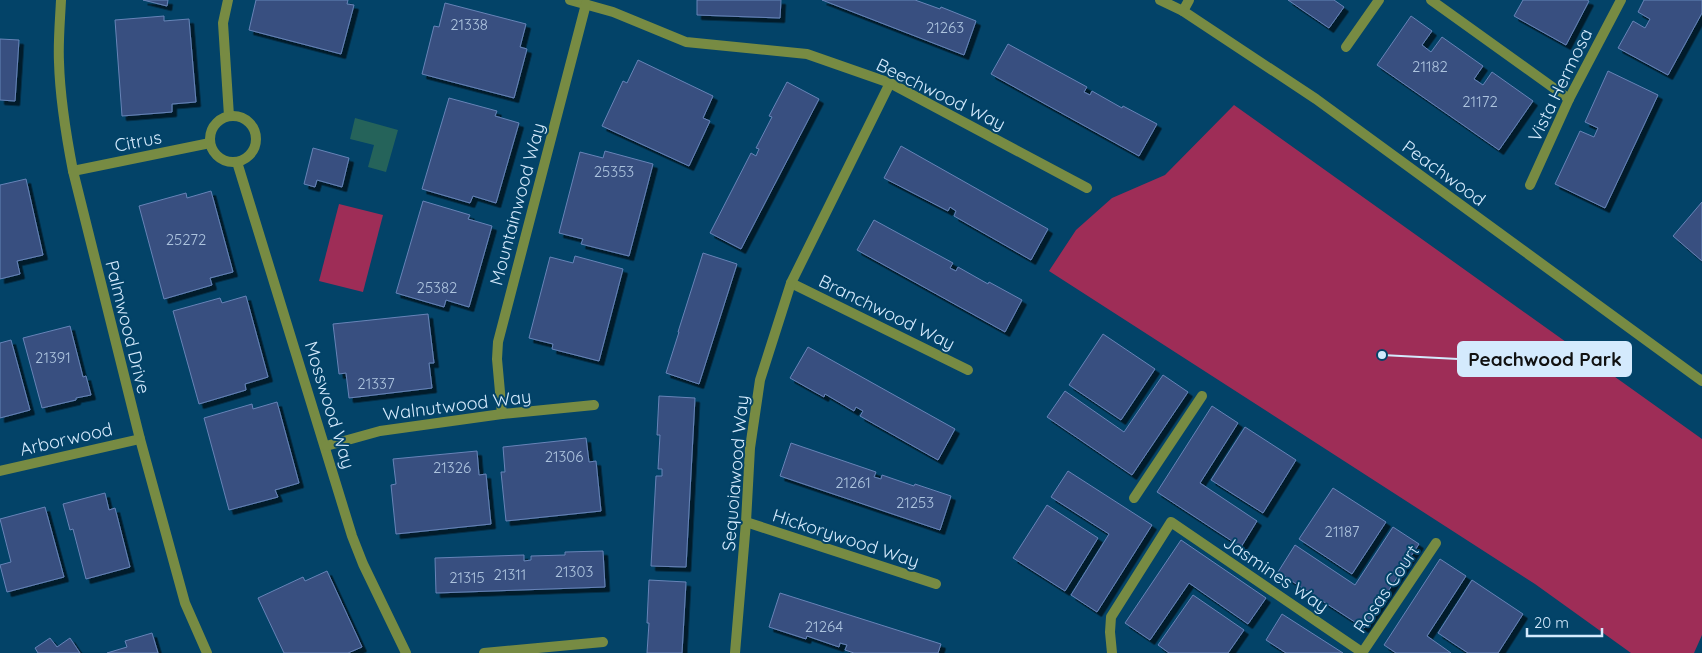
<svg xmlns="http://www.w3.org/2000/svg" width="1702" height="653" viewBox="0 0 1702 653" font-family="Quicksand,sans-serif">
	<defs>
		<filter id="shadow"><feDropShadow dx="4.5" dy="4.5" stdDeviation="0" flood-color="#0009"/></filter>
	</defs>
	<rect width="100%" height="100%" fill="#034368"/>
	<g fill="#9e2d57">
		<path d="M 1234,105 L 1702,439 L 1702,635 L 1694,653 L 1631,653 L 1535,584 L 1049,271 L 1076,230 L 1112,198 L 1165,175 Z"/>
		<path d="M 339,204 L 383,215 L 363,292 L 319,281 Z"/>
	</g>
	<path fill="#25635a" d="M 355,118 L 398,130 L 386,172 L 368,167 L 374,145 L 350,139 Z"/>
	<g fill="#375080" stroke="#6783b7" filter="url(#shadow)">
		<path d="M 143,0 L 168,0 L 167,6 Z"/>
		<path d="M 256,0 L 348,0 L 347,4 L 354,5 L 341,54 L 249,30 Z"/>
		<path d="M 697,0 L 781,0 L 780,18 L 697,15 Z"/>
		<path d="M 822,0 L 915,0 L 940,9 L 941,7 L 976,21 L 964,55 Z"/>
		<path d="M 1288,0 L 1334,0 L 1344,7 L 1329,28 Z"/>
		<path d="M 1523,0 L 1587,0 L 1589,1 L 1566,45 L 1514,16 Z"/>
		<path d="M 1644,0 L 1702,0 L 1702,13 L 1668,75 L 1618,48 L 1633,21 L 1645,28 L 1650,19 L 1638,12 Z"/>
		<path d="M 445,3 L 526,24 L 520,47 L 527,49 L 514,98 L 422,74 L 434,26 L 439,27 Z"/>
		<path d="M 164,16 L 164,21 L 189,19 L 196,102 L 172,104 L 172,112 L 122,116 L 115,20 Z"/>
		<path d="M 1411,16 L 1432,31 L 1422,45 L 1431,52 L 1442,37 L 1483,66 L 1474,79 L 1483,85 L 1492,72 L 1533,101 L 1499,150 L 1377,65 Z"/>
		<path d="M 0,39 L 19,40 L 15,101 L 0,100 Z"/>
		<path d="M 1008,44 L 1087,87 L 1084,92 L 1090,95 L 1092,91 L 1122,108 L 1123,106 L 1157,124 L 1139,156 L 991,74 Z"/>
		<path d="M 638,60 L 713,96 L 703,118 L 710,121 L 689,166 L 602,126 L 623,81 L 627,83 Z"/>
		<path d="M 1608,71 L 1658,95 L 1605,208 L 1555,184 L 1580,131 L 1594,137 L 1598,128 L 1585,122 Z"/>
		<path d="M 787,82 L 819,99 L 741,249 L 710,233 L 751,153 L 756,156 L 759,149 L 756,148 L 772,117 L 769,116 Z"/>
		<path d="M 449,98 L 497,111 L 495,116 L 519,123 L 496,203 L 473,196 L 470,203 L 422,189 Z"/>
		<path d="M 901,146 L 1048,229 L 1031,260 L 954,216 L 956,211 L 950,207 L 948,211 L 884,178 Z"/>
		<path d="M 313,148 L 349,158 L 342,187 L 317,180 L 315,187 L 304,184 Z"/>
		<path d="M 605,151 L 653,164 L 629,256 L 581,244 L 583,239 L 559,233 L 580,152 L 603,158 Z"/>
		<path d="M 26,179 L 43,255 L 17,261 L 20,274 L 0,279 L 0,185 Z"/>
		<path d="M 211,191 L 233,272 L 210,278 L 212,285 L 164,299 L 139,206 L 186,193 L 187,198 Z"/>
		<path d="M 423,201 L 470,215 L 468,219 L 492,226 L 469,307 L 446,300 L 444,307 L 396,293 Z"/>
		<path d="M 1702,202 L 1702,261 L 1673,236 Z"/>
		<path d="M 874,220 L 953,263 L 950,268 L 956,271 L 958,267 L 988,284 L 989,282 L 1022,300 L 1005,332 L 857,250 Z"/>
		<path d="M 703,253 L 737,264 L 699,384 L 666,373 L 679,332 L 678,332 Z"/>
		<path d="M 575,256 L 623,269 L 599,361 L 552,349 L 553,344 L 529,338 L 550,257 L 573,263 Z"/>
		<path d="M 246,296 L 268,377 L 245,384 L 246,390 L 199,404 L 173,311 L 220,298 L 222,303 Z"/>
		<path d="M 428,314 L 434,363 L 429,363 L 432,388 L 349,398 L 346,373 L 339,374 L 333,324 Z"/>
		<path d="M 70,326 L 83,377 L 86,376 L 91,395 L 76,398 L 76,400 L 42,408 L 23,338 Z"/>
		<path d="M 1103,334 L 1155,369 L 1121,420 L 1069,385 Z"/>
		<path d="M 11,340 L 30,410 L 0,418 L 0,343 Z"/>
		<path d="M 808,347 L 955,429 L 938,460 L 860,416 L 863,411 L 856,407 L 854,411 L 825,394 L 824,397 L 790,378 Z"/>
		<path d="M 1163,375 L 1188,392 L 1132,475 L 1047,417 L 1065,391 L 1124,432 Z"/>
		<path d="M 659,396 L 695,398 L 686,567 L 651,566 L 656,476 L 662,476 L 662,469 L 658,469 L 660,435 L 657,435 Z"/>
		<path d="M 277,402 L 299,483 L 275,490 L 278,497 L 229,510 L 204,418 L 252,404 L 253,409 Z"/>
		<path d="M 1212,406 L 1238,423 L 1200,483 L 1257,521 L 1241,547 L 1157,492 Z"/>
		<path d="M 1245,427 L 1296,460 L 1263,513 L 1211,480 Z"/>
		<path d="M 586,438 L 589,462 L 596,461 L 601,511 L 506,521 L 501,472 L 505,472 L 503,447 Z"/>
		<path d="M 791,443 L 876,472 L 874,477 L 881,479 L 882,475 L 914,486 L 915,484 L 951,496 L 940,530 L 780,476 Z"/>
		<path d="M 477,451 L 479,475 L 486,474 L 491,524 L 396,534 L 391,485 L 396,484 L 393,459 Z"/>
		<path d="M 1068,471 L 1152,525 L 1097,612 L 1071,595 L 1109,534 L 1051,497 Z"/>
		<path d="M 1333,488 L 1386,522 L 1352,574 L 1299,539 Z"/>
		<path d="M 105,493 L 109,510 L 115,508 L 130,567 L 86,579 L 73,529 L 70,530 L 63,504 Z"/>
		<path d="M 1047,505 L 1098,538 L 1065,591 L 1013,558 Z"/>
		<path d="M 45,507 L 64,577 L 7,592 L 0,565 L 11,562 L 0,519 Z"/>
		<path d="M 1393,527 L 1419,544 L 1364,628 L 1278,572 L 1295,545 L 1355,585 Z"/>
		<path d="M 1181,540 L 1266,598 L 1248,624 L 1189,583 L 1150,640 L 1125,623 Z"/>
		<path d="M 603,551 L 605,587 L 436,593 L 435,558 L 524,555 L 524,561 L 531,560 L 531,556 L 565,555 L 565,552 Z"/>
		<path d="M 1440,559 L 1466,576 L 1427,636 L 1451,653 L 1396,653 L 1384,645 Z"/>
		<path d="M 327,571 L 362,647 L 348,653 L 284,653 L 258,598 L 303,577 L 305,581 Z"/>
		<path d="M 649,580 L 686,582 L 682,653 L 647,653 L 649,623 L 647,623 Z"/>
		<path d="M 1472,580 L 1523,614 L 1498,653 L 1468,653 L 1438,633 Z"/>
		<path d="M 780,593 L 941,644 L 938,653 L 854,653 L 845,650 L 847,645 L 840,643 L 839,647 L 807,636 L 806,639 L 769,627 Z"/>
		<path d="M 1193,595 L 1244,630 L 1228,653 L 1169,653 L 1158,645 Z"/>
		<path d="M 1282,614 L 1343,653 L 1286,653 L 1266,640 Z"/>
		<path d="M 152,633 L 158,653 L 107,653 L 127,647 L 125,641 Z"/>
		<path d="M 50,638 L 57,647 L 70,638 L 80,653 L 38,653 L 35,648 Z"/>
	</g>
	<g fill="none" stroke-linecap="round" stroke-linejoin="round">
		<g stroke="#778b43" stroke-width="10">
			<path d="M 228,0 L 223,23 L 229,116"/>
			<path d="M 570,0 L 613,12 L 686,42 L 807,54 L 890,83 L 1087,188"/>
			<path d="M 1431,0 L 1569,99"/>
			<path d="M 1183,11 L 1189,0"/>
			<path d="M 1346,47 L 1379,0"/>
			<circle cx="233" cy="139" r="23"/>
			<path d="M 237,162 L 352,536 L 363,564 L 406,653"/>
			<path d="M 73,171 L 210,143"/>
			<path d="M 1530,185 L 1569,99 L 1621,0"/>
			<path d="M 791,283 L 968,370"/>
			<path d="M 502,414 L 497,359 L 498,342 L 586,4"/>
			<path d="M 326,446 L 380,431 L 502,414 L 594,405"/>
			<path d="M 0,471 L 140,439"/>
			<path d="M 1134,498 L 1202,396"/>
			<path d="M 746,522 L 936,584"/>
			<path d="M 484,653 L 603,642"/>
			<path d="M 735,653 L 746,522 L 750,448 L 760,380 L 791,283 L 890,83"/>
			<path d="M 1112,653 L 1110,632 L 1111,617 L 1171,522 L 1363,653"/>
			<path d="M 1362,653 L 1436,543"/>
		</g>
		<g stroke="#778b43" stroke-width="10">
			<path d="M 61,0 C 60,21 58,42 59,62 C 60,99 66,135 73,171 L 140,439 L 185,603 L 207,653"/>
			<path d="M 1160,0 L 1183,11 L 1316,99 L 1702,381"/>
		</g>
	</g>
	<g text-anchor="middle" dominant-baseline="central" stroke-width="4" stroke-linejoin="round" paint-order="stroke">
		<g font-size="15" fill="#adc4de">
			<text x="469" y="24">21338</text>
			<text x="945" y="27">21263</text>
			<text x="1430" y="66">21182</text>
			<text x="1480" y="101">21172</text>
			<text x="614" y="171">25353</text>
			<text x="186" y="239">25272</text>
			<text x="437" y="287">25382</text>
			<text x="53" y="357">21391</text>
			<text x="376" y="383">21337</text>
			<text x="564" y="456">21306</text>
			<text x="452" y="467">21326</text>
			<text x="853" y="482">21261</text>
			<text x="915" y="502">21253</text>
			<text x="1342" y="531">21187</text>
			<text x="574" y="571">21303</text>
			<text x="510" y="574">21311</text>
			<text x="467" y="577">21315</text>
			<text x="824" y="626">21264</text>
		</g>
		<g font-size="18" fill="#d4eafd" stroke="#034368">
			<text transform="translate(1560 85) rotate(-64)">Vista Hermosa</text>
			<text transform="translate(941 94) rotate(26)">Beechwood Way</text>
			<text transform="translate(138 141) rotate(-11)">Citrus</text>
			<text transform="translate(1444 173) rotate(36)">Peachwood</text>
			<text transform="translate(517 204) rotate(-75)">Mountainwood Way</text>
			<text transform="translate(887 312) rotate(26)">Branchwood Way</text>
			<text transform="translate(128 327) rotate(76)">Palmwood Drive</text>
			<text transform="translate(330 405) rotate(73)">Mosswood Way</text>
			<text transform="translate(457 405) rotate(-7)">Walnutwood Way</text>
			<text transform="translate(66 439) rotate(-13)">Arborwood</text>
			<text transform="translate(735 473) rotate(-85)">Sequoiawood Way</text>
			<text transform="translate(846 538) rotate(18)">Hickorywood Way</text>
			<text transform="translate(1276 574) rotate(34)">Jasmines Way</text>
			<text transform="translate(1386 589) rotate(-56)">Rosas Court</text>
		</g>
	</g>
	<path fill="none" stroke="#d4eafd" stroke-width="2" d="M1382 355L1458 359"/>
	<circle fill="#d4eafd" stroke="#034368" stroke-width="2" cx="1382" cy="355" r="5"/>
	<rect fill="#d4eafd" stroke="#d4eafd" stroke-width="2" x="1458" y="342" width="173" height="34" rx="5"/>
	<g font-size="19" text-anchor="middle" font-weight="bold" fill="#111">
		<text x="1545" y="366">Peachwood Park</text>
	</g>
	<path d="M1527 628v8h75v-8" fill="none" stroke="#d4eafd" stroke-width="2.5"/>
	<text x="1534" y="628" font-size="15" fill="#d4eafd" stroke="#034368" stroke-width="4" paint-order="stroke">20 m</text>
</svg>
